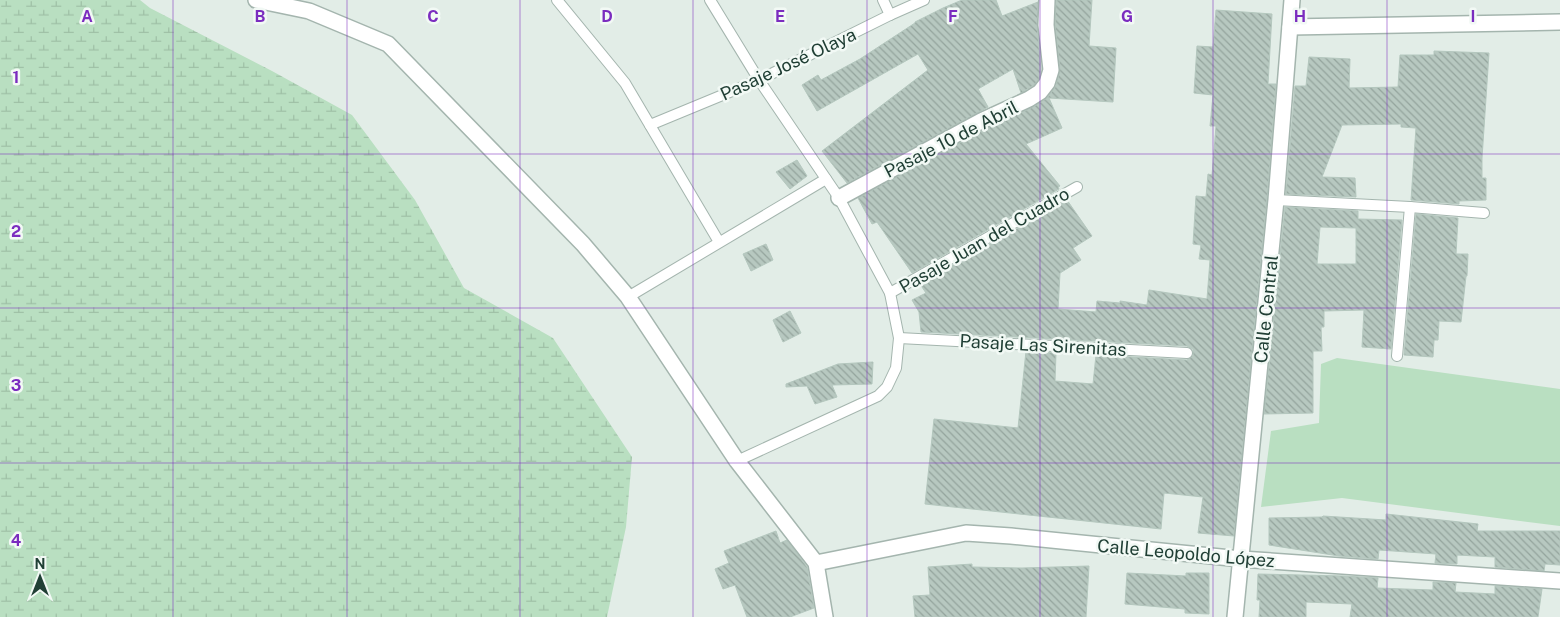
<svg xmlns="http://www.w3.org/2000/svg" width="1560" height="617" viewBox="0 0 1560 617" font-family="'Public Sans',sans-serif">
	<defs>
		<pattern id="wetland-marsh" width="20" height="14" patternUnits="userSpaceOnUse" patternTransform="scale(1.25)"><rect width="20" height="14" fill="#b9dfc1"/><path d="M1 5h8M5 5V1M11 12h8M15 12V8" fill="none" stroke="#9fc0a6"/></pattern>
		<pattern id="building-back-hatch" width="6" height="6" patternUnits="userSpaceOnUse" patternTransform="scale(1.25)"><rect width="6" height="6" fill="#b7c8c0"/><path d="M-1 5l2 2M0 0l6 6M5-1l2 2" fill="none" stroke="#94a49d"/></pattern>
	</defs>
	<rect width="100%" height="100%" fill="#e2ede7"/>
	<path fill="#b9dfc1" d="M 1337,358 L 1560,389 L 1560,526 L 1342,498 L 1261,507 L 1271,431 L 1319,423 L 1321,364 Z"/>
	<path fill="url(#wetland-marsh)" d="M 0,0 L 140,0 L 150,8 L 272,71 L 352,115 L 415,200 L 464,288 L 553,338 L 632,457 L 626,527 L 607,617 L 0,617 Z"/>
	<g fill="url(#building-back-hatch)" stroke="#b4c7be" fill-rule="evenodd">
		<path d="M 962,0 L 996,0 L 1002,16 L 1038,2 L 1037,26 L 1041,69 L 1039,79 L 1034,85 L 1021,93 L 1013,69 L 978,89 L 988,107 L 847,183 L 822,151 L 928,70 L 918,54 L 817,111 L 802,85 L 818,75 L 821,80 L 860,59 L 915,23 L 915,22 L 943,8 Z"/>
		<path d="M 1056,0 L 1092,0 L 1089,46 L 1116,48 L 1113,102 L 1049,98 L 1062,128 L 1026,144 L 1060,186 L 1058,187 L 1059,189 L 912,273 L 877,222 L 872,224 L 858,198 L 985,129 L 1033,107 L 1047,98 L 1056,86 L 1060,69 L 1055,25 Z"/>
		<path d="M 1216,10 L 1272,14 L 1268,84 L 1276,84 L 1267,199 L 1234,536 L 1198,533 L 1203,497 L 1164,493 L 1161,529 L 925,504 L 934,419 L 1018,428 L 1026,351 L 1056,353 L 1055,381 L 1093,384 L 1096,355 L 1187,360 L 1193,356 L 1193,349 L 1187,346 L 921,332 L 919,312 L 912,300 L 926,293 L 920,284 L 1067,200 L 1092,236 L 1073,248 L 1081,260 L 1060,273 L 1058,309 L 1096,312 L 1097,301 L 1120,303 L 1120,301 L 1147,305 L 1149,290 L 1207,299 L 1210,260 L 1199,259 L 1201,245 L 1193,244 L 1196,196 L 1206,197 L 1208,174 L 1212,175 L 1216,126 L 1210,126 L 1213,95 L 1194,93 L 1197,46 L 1213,47 Z"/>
		<path d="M 1434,51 L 1489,53 L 1482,158 L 1482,178 L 1486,178 L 1486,200 L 1459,201 L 1459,204 L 1411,200 L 1416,128 L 1401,127 L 1401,124 L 1342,125 L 1322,177 L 1355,178 L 1356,197 L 1286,194 L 1295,86 L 1306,86 L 1309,57 L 1350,59 L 1349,88 L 1398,87 L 1400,55 L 1434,55 Z"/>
		<path d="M 797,160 L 807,176 L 790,189 L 776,172 Z"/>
		<path d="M 1285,207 L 1358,211 L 1358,219 L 1402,220 L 1391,349 L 1362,347 L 1364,310 L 1324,311 L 1324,327 L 1321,327 L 1322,351 L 1313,351 L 1313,413 L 1264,414 ZM 1320,227 L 1356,228 L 1356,264 L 1317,264 Z"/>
		<path d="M 1416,214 L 1458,218 L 1456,254 L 1468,254 L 1467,276 L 1466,276 L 1461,322 L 1439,321 L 1438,340 L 1434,340 L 1433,357 L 1404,355 Z"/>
		<path d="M 766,244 L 773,260 L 751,271 L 743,254 Z"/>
		<path d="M 790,311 L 801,333 L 783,342 L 773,320 Z"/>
		<path d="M 873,362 L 872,384 L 832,385 L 837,397 L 815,404 L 807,386 L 786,387 L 786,384 L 838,364 Z"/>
		<path d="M 1386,514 L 1478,524 L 1477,531 L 1560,531 L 1560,565 L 1545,564 L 1544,571 L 1495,567 L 1495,557 L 1457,555 L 1457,564 L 1435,563 L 1436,554 L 1379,550 L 1378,559 L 1339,556 L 1269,545 L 1269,518 L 1322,517 L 1323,516 L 1386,520 Z"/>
		<path d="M 776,531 L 780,543 L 787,540 L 807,567 L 814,608 L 790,617 L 747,617 L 735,585 L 723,589 L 715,569 L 729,563 L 724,551 Z"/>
		<path d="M 972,564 L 972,567 L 1022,568 L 1089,566 L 1086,617 L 915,617 L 913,596 L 930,595 L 928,567 Z"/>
		<path d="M 1127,573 L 1186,576 L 1186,573 L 1209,573 L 1209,614 L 1185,613 L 1185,609 L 1125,604 Z"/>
		<path d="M 1258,574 L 1344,576 L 1378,578 L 1377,588 L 1433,590 L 1433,582 L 1456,583 L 1455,592 L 1495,594 L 1495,586 L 1542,589 L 1538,617 L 1350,617 L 1352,604 L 1306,602 L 1306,617 L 1259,617 L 1260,600 L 1257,600 Z"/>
	</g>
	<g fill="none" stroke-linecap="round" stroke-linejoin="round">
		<defs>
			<g id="service">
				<path d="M 557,0 L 625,83 L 719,242"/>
				<path d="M 710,0 L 759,80 L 839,198 L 890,293 L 899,338 L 896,368 L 887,387 L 878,396 L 737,461"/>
				<path d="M 883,0 L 890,15"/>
				<path d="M 650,125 L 759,80 L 890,15 L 924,0"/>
				<path d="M 1276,200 L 1410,207 L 1484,213"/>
				<path d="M 890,293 L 1077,187"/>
				<path d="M 628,297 L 826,179"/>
				<path d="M 899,338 L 1187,353"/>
				<path d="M 1397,356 L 1410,207"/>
			</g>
			<g id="minor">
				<path d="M 256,0 L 309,11 L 388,44 L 583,244 L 628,297 L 737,461 L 816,563 L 825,617"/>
				<path d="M 1290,27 L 1560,22"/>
				<path d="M 839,198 L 981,121 L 1029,99 L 1040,92 L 1047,83 L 1051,70 L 1046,25 L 1047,0"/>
				<path d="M 816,563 L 966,533 L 1011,536 L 1241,559 L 1560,581"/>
				<path d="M 1235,617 L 1276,200 L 1292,0"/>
			</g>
		</defs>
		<use href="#service" stroke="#a4b5ae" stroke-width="12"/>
		<use href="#minor" stroke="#a4b5ae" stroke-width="18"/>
		<use href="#service" stroke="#fff" stroke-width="10"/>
		<use href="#minor" stroke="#fff" stroke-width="15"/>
	</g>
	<path fill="none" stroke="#7b2cbf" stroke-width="1" stroke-opacity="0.55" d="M 173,0 L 173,617M 347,0 L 347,617M 520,0 L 520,617M 693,0 L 693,617M 867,0 L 867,617M 1040,0 L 1040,617M 1213,0 L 1213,617M 1387,0 L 1387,617M 0,154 L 1560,154M 0,308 L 1560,308M 0,463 L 1560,463"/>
	<g text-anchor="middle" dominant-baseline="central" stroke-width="5" stroke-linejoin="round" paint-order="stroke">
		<g font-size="18" fill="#203f35" stroke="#f2f9f5">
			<text transform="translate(788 64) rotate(-25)">Pasaje José Olaya</text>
			<text transform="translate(951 139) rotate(-27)">Pasaje 10 de Abril</text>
			<text transform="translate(984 240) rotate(-30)">Pasaje Juan del Cuadro</text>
			<text transform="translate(1266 309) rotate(-84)">Calle Central</text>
			<text transform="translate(1043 345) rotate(3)">Pasaje Las Sirenitas</text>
			<text transform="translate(1186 553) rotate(5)">Calle Leopoldo López</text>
		</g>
	</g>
	<g font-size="16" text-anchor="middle" font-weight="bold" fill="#7b2cbf" stroke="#f2f9f5" stroke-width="5" stroke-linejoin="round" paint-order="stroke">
		<text x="87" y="22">A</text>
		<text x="260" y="22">B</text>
		<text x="433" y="22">C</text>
		<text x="607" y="22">D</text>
		<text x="780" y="22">E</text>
		<text x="953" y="22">F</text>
		<text x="1127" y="22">G</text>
		<text x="1300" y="22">H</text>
		<text x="1473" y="22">I</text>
		<text x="16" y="83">1</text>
		<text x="16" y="237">2</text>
		<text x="16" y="391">3</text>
		<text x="16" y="546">4</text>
	</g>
	<g transform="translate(40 577)" stroke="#f2f9f5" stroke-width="4" paint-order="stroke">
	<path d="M0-4L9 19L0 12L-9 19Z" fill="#203f35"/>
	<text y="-8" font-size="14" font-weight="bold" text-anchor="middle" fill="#203f35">N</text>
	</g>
</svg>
